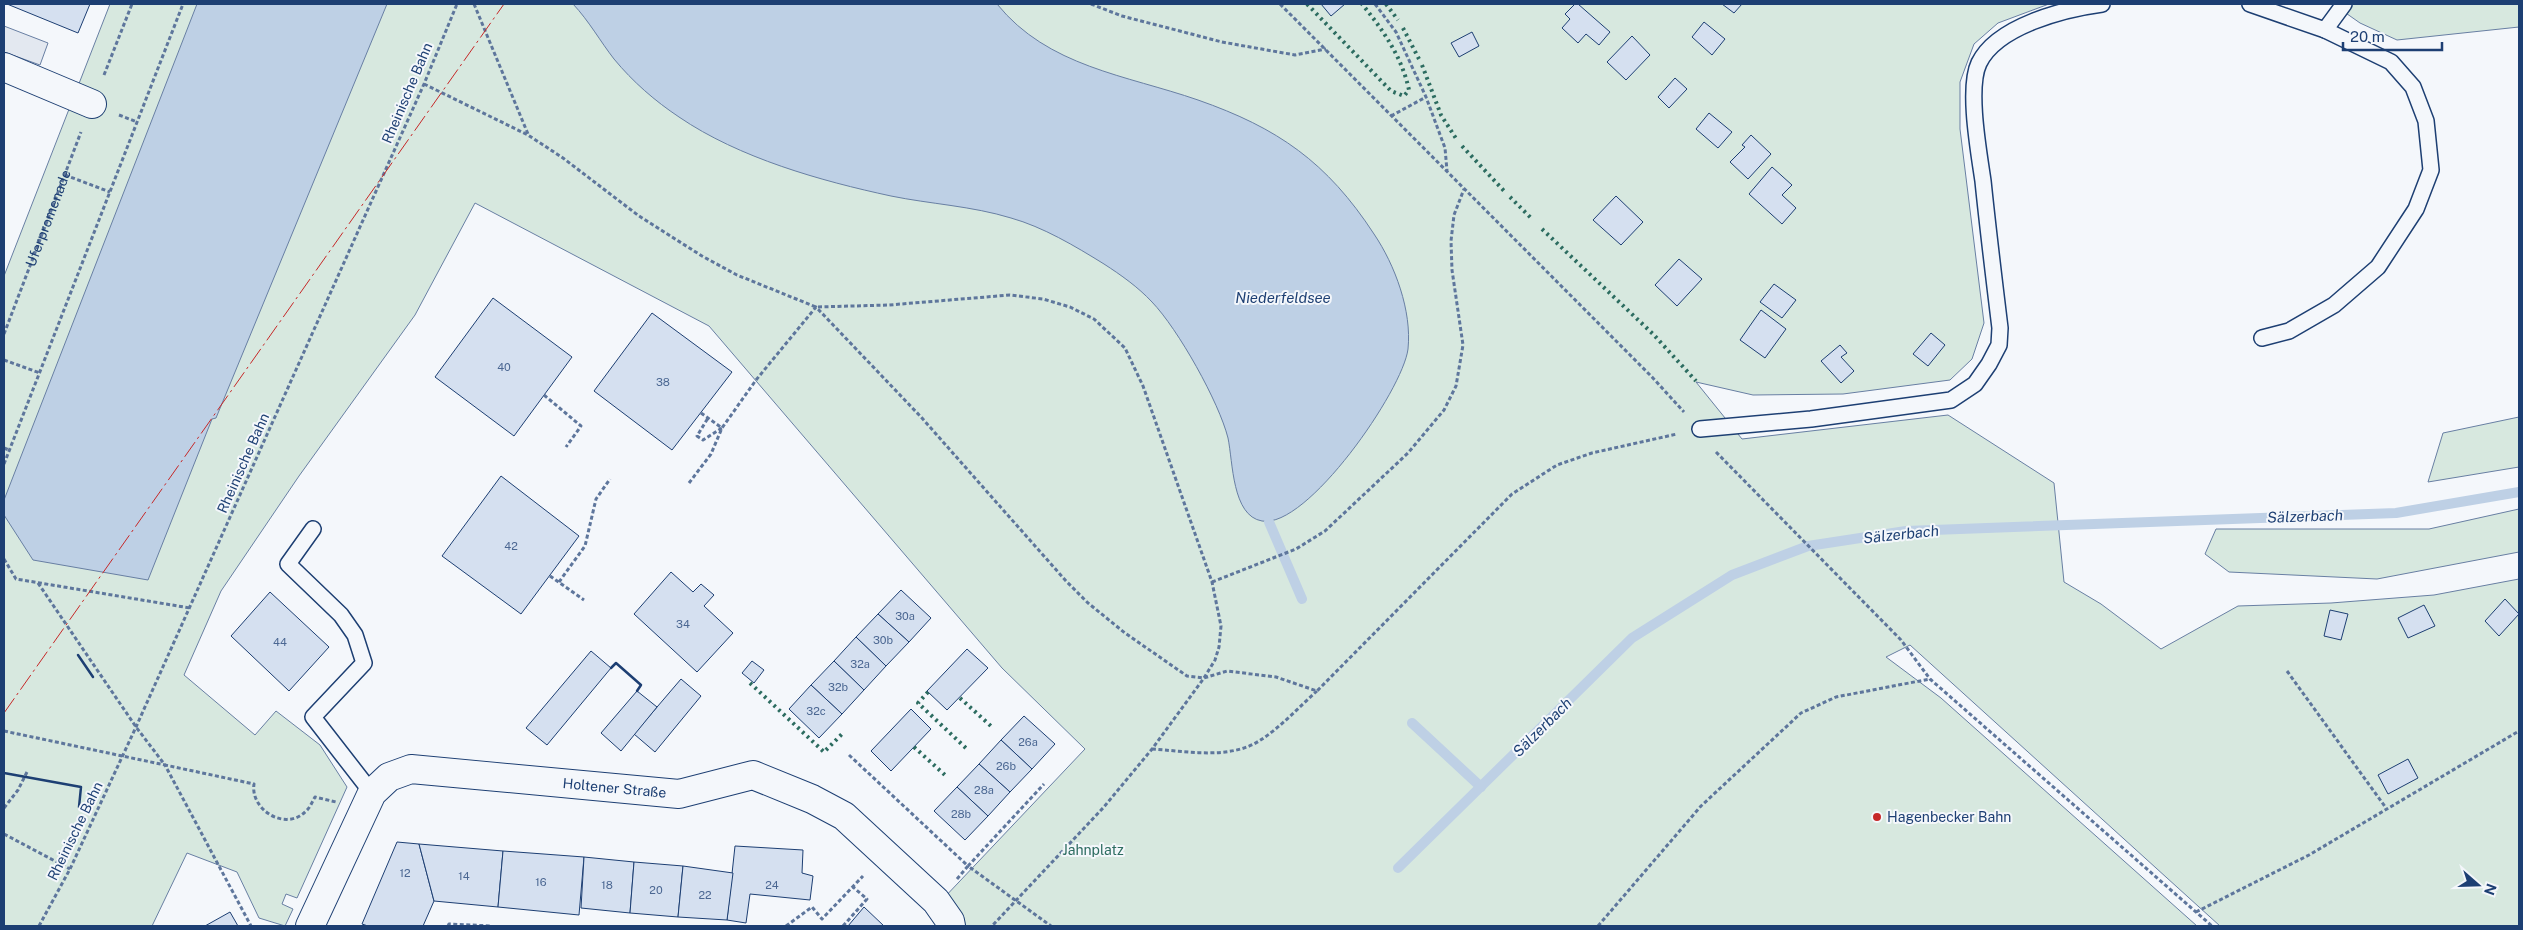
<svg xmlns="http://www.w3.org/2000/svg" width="2523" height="930" viewBox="0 0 2523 930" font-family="'Public Sans',sans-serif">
	<rect width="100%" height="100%" fill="#f4f7fb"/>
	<g fill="#d7e8df" stroke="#687fa3">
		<path d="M 110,4 L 2049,4 L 1998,23 L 1974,44 L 1960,82 L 1960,129 L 1984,323 L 1972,359 L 1950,380 L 1843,394 L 1753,395 L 1696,382 L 1742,439 L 1948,415 L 2054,483 L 2064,582 L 2101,604 L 2161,649 L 2238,606 L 2331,603 L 2434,595 L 2519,579 L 2519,926 L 2220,926 L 1910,645 L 1886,657 L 1941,698 L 2197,926 L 955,926 L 941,901 L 1085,749 L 1002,668 L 709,326 L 475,203 L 415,315 L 299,476 L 221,591 L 184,675 L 255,735 L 276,711 L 320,745 L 347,787 L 297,898 L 286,894 L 282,904 L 293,909 L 285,926 L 259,918 L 237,872 L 187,853 L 152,926 L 4,926 L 4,276 Z"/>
		<path d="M 2333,4 L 2519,4 L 2519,27 L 2397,40 L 2360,23 Z"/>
		<path d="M 2519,417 L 2519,467 L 2428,482 L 2443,433 Z"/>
		<path d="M 2519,509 L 2519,552 L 2377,579 L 2229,572 L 2205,554 L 2216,529 L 2429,529 Z"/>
	</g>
	<path fill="#e3e8f0" stroke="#687fa3" d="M 4,26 L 48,43 L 40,65 L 4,52 Z"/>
	<g fill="#bed0e5" stroke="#687fa3">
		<path d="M 197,4 L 387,4 L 216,418 L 212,419 L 148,580 L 33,560 L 4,515 L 4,500 Z"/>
		<path d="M 573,4 L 997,4 C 1048,67 1126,75 1198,100 C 1278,128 1327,162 1374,234 C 1395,265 1412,311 1408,349 C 1403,390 1307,529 1262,521 C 1232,516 1233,462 1228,438 C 1219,402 1178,329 1152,302 C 1138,287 1121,275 1104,264 C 1075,246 1043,227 1011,218 C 972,206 930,204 891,196 C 821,181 739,158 679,117 C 655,101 633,82 614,59 C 600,41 589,21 573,4 Z"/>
	</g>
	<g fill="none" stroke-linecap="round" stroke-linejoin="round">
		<g stroke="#bed0e5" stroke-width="10">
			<path d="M 1269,522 L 1302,599"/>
			<path d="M 1412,723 L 1481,787"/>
			<path d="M 1398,868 L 1632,638 L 1732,575 L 1808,546 L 1906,531 L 2396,513 L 2519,492"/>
		</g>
	</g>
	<g fill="#d5e0f0" stroke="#1d3f73">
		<path d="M 7,4 L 90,4 L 78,33 Z"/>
		<path d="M 1321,4 L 1345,4 L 1331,16 Z"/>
		<path d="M 1575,4 L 1578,4 L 1610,32 L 1599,45 L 1586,34 L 1578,43 L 1562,28 L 1570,19 L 1565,14 Z"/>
		<path d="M 1722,4 L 1742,4 L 1734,13 Z"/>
		<path d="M 1704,22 L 1725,39 L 1712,55 L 1692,37 Z"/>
		<path d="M 1472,32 L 1479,46 L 1459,57 L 1451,43 Z"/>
		<path d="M 1632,36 L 1650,55 L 1626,80 L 1607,62 Z"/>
		<path d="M 1675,78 L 1687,89 L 1669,108 L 1658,97 Z"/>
		<path d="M 1709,113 L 1732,132 L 1718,148 L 1696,129 Z"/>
		<path d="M 1751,135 L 1771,154 L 1748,179 L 1730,162 L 1745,147 L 1742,145 Z"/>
		<path d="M 1772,167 L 1792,185 L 1782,195 L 1796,208 L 1782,224 L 1749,194 Z"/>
		<path d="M 1616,196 L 1643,222 L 1621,245 L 1593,220 Z"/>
		<path d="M 1679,259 L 1702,279 L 1677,306 L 1655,285 Z"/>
		<path d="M 1774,284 L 1796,300 L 1782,318 L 1760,302 Z"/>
		<path d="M 493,298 L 572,357 L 514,436 L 435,377 Z"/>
		<path d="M 1761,310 L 1786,329 L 1765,358 L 1740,340 Z"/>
		<path d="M 652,313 L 732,372 L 672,450 L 594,391 Z"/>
		<path d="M 1931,333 L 1945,345 L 1928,366 L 1913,354 Z"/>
		<path d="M 1840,345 L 1847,353 L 1841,357 L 1854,371 L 1841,383 L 1821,361 Z"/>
		<path d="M 501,476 L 579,536 L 521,614 L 442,556 Z"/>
		<path d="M 671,572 L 693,592 L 701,584 L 714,595 L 704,606 L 733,633 L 697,672 L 634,614 Z"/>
		<path d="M 901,590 L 931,618 L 909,642 L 878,614 Z"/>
		<path d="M 270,592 L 329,647 L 289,691 L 231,636 Z"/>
		<path d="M 2505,599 L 2519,614 L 2499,636 L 2485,621 Z"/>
		<path d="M 2424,605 L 2435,626 L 2408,638 L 2398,618 Z"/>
		<path d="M 2330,610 L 2348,614 L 2341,640 L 2324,636 Z"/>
		<path d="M 878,614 L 909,642 L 886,666 L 856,637 Z"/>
		<path d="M 856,637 L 886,666 L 864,690 L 834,661 Z"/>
		<path d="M 967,649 L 988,668 L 947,710 L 927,691 Z"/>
		<path d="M 591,651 L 611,668 L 547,745 L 526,728 Z"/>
		<path d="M 752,661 L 764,670 L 754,683 L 742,673 Z"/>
		<path d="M 834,661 L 864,690 L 842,714 L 811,685 Z"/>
		<path d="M 681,679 L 701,696 L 655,752 L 634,734 Z"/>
		<path d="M 811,685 L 842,714 L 819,738 L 789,709 Z"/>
		<path d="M 637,691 L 657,707 L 621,751 L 601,733 Z"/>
		<path d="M 911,709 L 931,729 L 891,771 L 871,751 Z"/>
		<path d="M 1024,716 L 1055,744 L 1032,769 L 1001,740 Z"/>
		<path d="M 1001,740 L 1032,769 L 1010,792 L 979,764 Z"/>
		<path d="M 2408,759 L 2418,778 L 2388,794 L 2378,775 Z"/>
		<path d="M 979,764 L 1010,792 L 988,816 L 957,787 Z"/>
		<path d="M 957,787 L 988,816 L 965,840 L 934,811 Z"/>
		<path d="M 397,842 L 419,844 L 434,901 L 423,926 L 368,926 L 362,924 Z"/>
		<path d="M 419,844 L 503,851 L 498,907 L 434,901 Z"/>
		<path d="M 735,846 L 803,850 L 802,873 L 813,876 L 810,900 L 750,894 L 746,923 L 727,920 Z"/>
		<path d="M 503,851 L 584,857 L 579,915 L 498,907 Z"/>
		<path d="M 584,857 L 634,862 L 630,913 L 581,908 Z"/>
		<path d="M 634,862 L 683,866 L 678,917 L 630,913 Z"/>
		<path d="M 683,866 L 733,873 L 727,920 L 678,917 Z"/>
		<path d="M 864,907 L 884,926 L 848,926 Z"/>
		<path d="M 230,912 L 238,926 L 205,926 Z"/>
	</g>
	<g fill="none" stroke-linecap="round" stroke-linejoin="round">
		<defs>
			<g id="lane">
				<path d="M 2250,4 L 2325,30 L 2344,4"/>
				<path d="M 2262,338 L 2289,331 L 2334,305 L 2378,267 L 2416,209 L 2431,170 L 2426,121 L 2413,87 L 2391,62 L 2325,30"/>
				<path d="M 1700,429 L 1811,419 L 1951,400 L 1975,384 L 1989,364 L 1999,345 L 2000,328 C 1994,279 1988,230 1983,181 C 1979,153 1967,88 1979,63 C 1997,26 2064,9 2102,4"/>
				<path d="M 313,529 L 288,564 L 341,615 L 355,635 L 364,663 L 313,717 L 372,793"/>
			</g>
			<g id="street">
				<path d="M 4,67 L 92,104"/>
				<path id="s2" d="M 310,926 L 372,793 L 389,777 L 411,769 L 679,794 L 753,775 L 812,799 L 844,816 L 936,901 L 950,921 L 951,926"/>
			</g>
		</defs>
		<use href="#lane" stroke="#1d3f73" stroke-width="18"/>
		<use href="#street" stroke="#1d3f73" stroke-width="30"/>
		<g stroke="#5e769c" stroke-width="3" stroke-dasharray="4 2.5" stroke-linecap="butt">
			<path d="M 474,4 L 528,134"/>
			<path d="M 1091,4 L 1122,16 L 1222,42 L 1295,55 L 1326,49"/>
			<path d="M 1280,4 L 1652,377 L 1684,412"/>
			<path d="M 1375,4 L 1396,32 L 1426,97 L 1445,148 L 1447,171"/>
			<path d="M 104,75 L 132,4"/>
			<path d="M 424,84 L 528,135 L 563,158 L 639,216 L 702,256 L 737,275 L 816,307 L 889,305 L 1010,295 L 1043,299 L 1070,307 L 1094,319 L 1125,348 L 1143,386 L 1212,582 L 1221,626 L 1219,647 L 1215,660 L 1204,678 L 1152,749 L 1103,808 L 992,926"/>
			<path d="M 119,115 L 137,122"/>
			<path d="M 1391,116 L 1426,97"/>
			<path d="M 65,175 L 110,192"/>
			<path id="s1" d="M 4,334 L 81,132"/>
			<path d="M 4,360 L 40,373"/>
			<path d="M 544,395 L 581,426 L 566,447"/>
			<path d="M 701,413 L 722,428 L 703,440 L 697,436 L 708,418"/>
			<path d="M 4,448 L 9,450"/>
			<path d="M 1716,452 L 1901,640 L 1930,679 L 2212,926"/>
			<path d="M 4,464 L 183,4"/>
			<path d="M 689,483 L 711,454 L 722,428 L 756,380 L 816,307 L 921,417 L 1066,581 L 1088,603 L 1125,633 L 1187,676 L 1204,678 L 1227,671 L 1276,677 L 1317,691 L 1512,494 L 1557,465 L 1592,453 L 1677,434"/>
			<path d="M 4,559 L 16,579 L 190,608"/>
			<path d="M 550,576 L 584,600"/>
			<path d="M 559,582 L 585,546 L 596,499 L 610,479"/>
			<path d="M 1212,582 L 1296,549 L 1325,531 L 1408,453 L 1444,410 L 1456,386 L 1463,345 L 1452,270 L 1451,241 L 1454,215 L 1464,189"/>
			<path d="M 38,583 L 136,727 L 165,765 L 254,784 C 250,810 286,832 306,811 C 310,808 312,802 315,797 L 336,802"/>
			<path d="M 2287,671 L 2386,808"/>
			<path d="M 4,731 L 165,765 L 251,926"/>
			<path d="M 1152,749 C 1185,751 1229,760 1259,741 C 1280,728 1299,707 1317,691"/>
			<path d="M 849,755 L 968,866 L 1044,784"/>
			<path d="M 4,808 L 18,790 L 27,772"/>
			<path d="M 4,834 L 70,869"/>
			<path d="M 957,879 L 968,866 L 1051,926"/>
			<path d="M 2196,912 L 2309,855 L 2519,731"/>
			<path d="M 39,926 L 70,869 L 136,727 L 424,84 L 457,4"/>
			<path d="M 448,926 L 449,924 L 492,926"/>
			<path d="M 786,926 L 812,907 L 822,919 L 863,876"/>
			<path d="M 843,926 L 867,899 L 853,887"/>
			<path d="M 1598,926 L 1701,806 L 1801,713 L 1836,697 L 1930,679"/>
		</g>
		<use href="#lane" stroke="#f4f7fb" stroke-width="15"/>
		<use href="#street" stroke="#f4f7fb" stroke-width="28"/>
		<g stroke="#2c6c60" stroke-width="4" stroke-dasharray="2.5 4" stroke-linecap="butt">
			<path d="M 1307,4 L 1391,91 L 1404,96 L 1409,90 C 1402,57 1383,30 1362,4"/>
			<path d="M 1386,4 L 1398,20"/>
			<path d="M 1403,28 L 1419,59"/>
			<path d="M 1422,65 L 1441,115 L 1457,140"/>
			<path d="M 1462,146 L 1506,193"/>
			<path d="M 1510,197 L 1531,218"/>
			<path d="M 1542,229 L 1653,334 L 1696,381"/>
			<path d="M 750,683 L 824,752 L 844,732"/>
			<path d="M 928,692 L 918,703 L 968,750"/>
			<path d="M 960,698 L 992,727"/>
			<path d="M 914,747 L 945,775"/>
		</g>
		<g stroke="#1d3f73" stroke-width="2.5">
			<path d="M 78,655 L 93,677"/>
			<path d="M 611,668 L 616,663 L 641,685 L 637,691"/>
			<path d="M 4,773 L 81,787 L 79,807"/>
		</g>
		<path stroke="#c62828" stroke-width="1" stroke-dasharray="18 4 2.5 4" stroke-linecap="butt" d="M 4,713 L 504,4"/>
	</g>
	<circle fill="#c62828" stroke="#f4f7fb" stroke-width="2" cx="1877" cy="817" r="5"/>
	<g text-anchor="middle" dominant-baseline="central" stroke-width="4" stroke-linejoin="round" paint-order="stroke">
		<g font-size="11" fill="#4b6792">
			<text x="504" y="367">40</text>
			<text x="663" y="382">38</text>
			<text x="511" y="546">42</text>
			<text x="905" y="616">30a</text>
			<text x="683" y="624">34</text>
			<text x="883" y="640">30b</text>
			<text x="280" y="642">44</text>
			<text x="860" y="664">32a</text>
			<text x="838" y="687">32b</text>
			<text x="816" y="711">32c</text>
			<text x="1028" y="742">26a</text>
			<text x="1006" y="766">26b</text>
			<text x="984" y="790">28a</text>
			<text x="961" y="814">28b</text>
			<text x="405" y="873">12</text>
			<text x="464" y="876">14</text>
			<text x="541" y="882">16</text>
			<text x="607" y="885">18</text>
			<text x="772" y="885">24</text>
			<text x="656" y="890">20</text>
			<text x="705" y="895">22</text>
		</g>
		<g font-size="14" fill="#1d3f73" stroke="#f4f7fb">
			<text transform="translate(407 93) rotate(-67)">Rheinische Bahn</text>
			<text stroke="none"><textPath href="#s1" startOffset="124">Uferpromenade</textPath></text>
			<text transform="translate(243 463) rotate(-66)">Rheinische Bahn</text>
			<text stroke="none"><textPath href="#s2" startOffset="398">Holtener Straße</textPath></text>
			<text transform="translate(75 831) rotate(-64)">Rheinische Bahn</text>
		</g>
		<g font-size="14" fill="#1d3f73" stroke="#f4f7fb" text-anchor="start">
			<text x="1887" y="817">Hagenbecker Bahn</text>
		</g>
		<g font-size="14" fill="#2c6c60" stroke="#f4f7fb">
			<text x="1093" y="850">Jahnplatz</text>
		</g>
		<g font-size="15" font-style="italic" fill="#1d3f73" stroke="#f4f7fb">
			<text x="1283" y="297">Niederfeldsee</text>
			<text transform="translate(2305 516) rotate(-2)">Sälzerbach</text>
			<text transform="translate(1901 534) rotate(-6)">Sälzerbach</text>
			<text transform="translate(1542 727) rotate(-45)">Sälzerbach</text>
		</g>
	</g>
	<rect width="2523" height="930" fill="none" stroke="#1d3f73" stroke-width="10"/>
	<g transform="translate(2478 885) rotate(110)" stroke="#f4f7fb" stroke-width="4" paint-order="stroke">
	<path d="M0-4L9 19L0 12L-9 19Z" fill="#1d3f73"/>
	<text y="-8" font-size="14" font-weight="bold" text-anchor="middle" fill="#1d3f73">N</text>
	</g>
	<path d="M2343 42v8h99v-8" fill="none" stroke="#1d3f73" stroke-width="2.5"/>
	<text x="2350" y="42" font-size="15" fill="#1d3f73" stroke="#f4f7fb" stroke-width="4" paint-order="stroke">20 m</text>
</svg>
